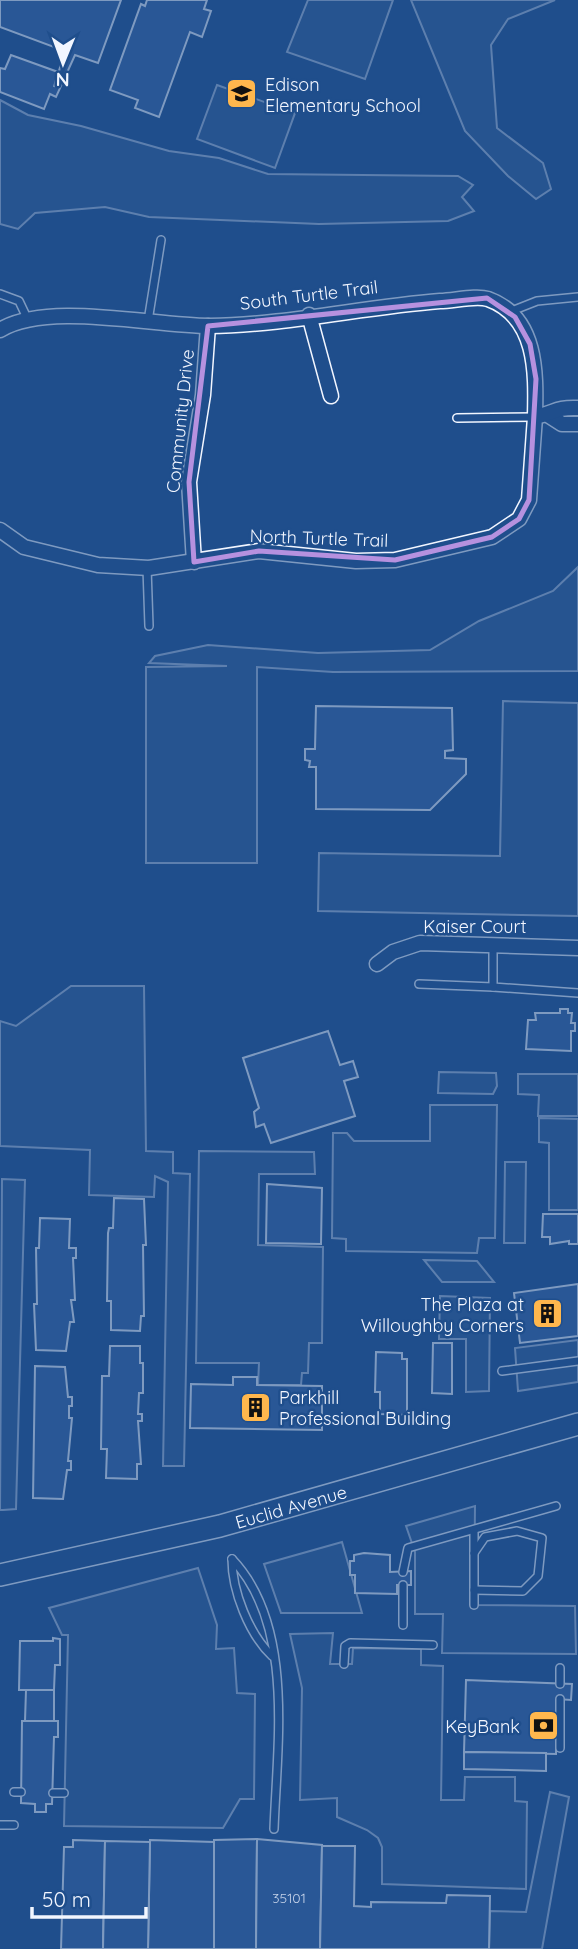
<svg xmlns="http://www.w3.org/2000/svg" width="578" height="1949" viewBox="0 0 578 1949" font-family="Quicksand,sans-serif">
	<rect width="100%" height="100%" fill="#1f4e8c"/>
	<g fill="#305b95" stroke="#a8bbd7" stroke-width="2">
		<path d="M 308,0 L 393,0 L 365,79 L 287,52 Z"/>
		<path d="M 411,0 L 555,0 L 508,19 L 491,45 L 497,128 L 543,163 L 551,189 L 536,199 L 508,176 L 465,131 Z"/>
		<path d="M 217,85 L 295,113 L 275,168 L 197,139 Z"/>
		<path d="M 0,100 L 28,115 L 81,126 L 169,151 L 219,158 L 268,174 L 458,176 L 473,185 L 462,197 L 474,211 L 448,221 L 319,224 L 149,217 L 105,207 L 35,213 L 18,229 L 0,224 Z"/>
		<path d="M 578,567 L 578,671 L 333,672 L 257,667 L 257,863 L 146,863 L 146,667 L 227,666 L 149,663 L 155,656 L 208,645 L 318,653 L 430,650 L 479,621 L 553,591 Z"/>
		<path d="M 503,701 L 578,703 L 578,916 L 318,911 L 319,853 L 500,856 Z"/>
		<path d="M 71,986 L 144,986 L 146,1151 L 173,1152 L 173,1173 L 190,1174 L 184,1466 L 163,1466 L 168,1182 L 155,1176 L 154,1197 L 89,1195 L 90,1150 L 0,1146 L 0,1021 L 16,1026 Z"/>
		<path d="M 439,1072 L 496,1073 L 497,1086 L 493,1094 L 438,1093 Z"/>
		<path d="M 518,1074 L 578,1074 L 578,1116 L 538,1116 L 539,1095 L 518,1094 Z"/>
		<path d="M 430,1105 L 497,1105 L 495,1238 L 479,1238 L 477,1253 L 346,1251 L 346,1239 L 332,1238 L 333,1133 L 347,1133 L 354,1141 L 430,1141 Z"/>
		<path d="M 539,1118 L 578,1119 L 578,1210 L 549,1210 L 549,1143 L 539,1142 Z"/>
		<path d="M 199,1151 L 314,1152 L 315,1174 L 259,1174 L 258,1245 L 323,1247 L 322,1343 L 309,1343 L 308,1373 L 302,1373 L 301,1385 L 258,1385 L 259,1363 L 196,1363 Z"/>
		<path d="M 505,1162 L 526,1162 L 525,1243 L 504,1243 Z"/>
		<path d="M 2,1179 L 25,1180 L 16,1509 L 3,1510 L 0,1510 Z"/>
		<path d="M 424,1260 L 477,1261 L 494,1282 L 442,1282 Z"/>
		<path d="M 440,1296 L 490,1298 L 489,1391 L 466,1392 L 466,1339 L 439,1339 Z"/>
		<path d="M 578,1340 L 578,1382 L 518,1391 L 515,1348 Z"/>
		<path d="M 475,1506 L 474,1605 L 575,1606 L 576,1654 L 442,1653 L 443,1614 L 415,1614 L 415,1552 L 406,1526 Z"/>
		<path d="M 342,1542 L 362,1613 L 281,1613 L 264,1564 Z"/>
		<path d="M 198,1568 L 217,1625 L 216,1649 L 234,1648 L 237,1693 L 255,1694 L 254,1799 L 240,1799 L 223,1828 L 64,1826 L 68,1635 L 62,1635 L 49,1608 Z"/>
		<path d="M 333,1633 L 330,1664 L 352,1664 L 353,1648 L 421,1649 L 421,1665 L 443,1666 L 441,1800 L 464,1800 L 465,1777 L 515,1777 L 515,1801 L 527,1802 L 526,1889 L 382,1884 L 382,1847 L 378,1838 L 367,1830 L 337,1817 L 337,1798 L 300,1800 L 302,1688 L 290,1634 Z"/>
		<path d="M 550,1792 L 569,1797 L 542,1949 L 489,1949 L 490,1911 L 526,1912 Z"/>
	</g>
	<g fill="#3563a3" stroke="#f2f6ff" stroke-width="2">
		<path d="M 0,0 L 121,0 L 98,63 L 75,55 L 56,97 L 50,94 L 44,109 L 0,92 L 0,68 L 5,69 L 11,55 L 58,72 L 54,87 L 65,51 L 0,27 Z"/>
		<path d="M 147,0 L 207,0 L 204,9 L 211,11 L 202,37 L 190,32 L 159,117 L 135,108 L 138,100 L 110,90 L 141,4 L 145,6 Z"/>
		<path d="M 316,706 L 452,708 L 453,750 L 445,751 L 445,758 L 466,759 L 466,774 L 430,810 L 316,809 L 316,767 L 309,767 L 310,761 L 305,760 L 305,749 L 315,749 Z"/>
		<path d="M 560,1009 L 568,1009 L 568,1013 L 572,1013 L 571,1023 L 575,1023 L 575,1031 L 571,1031 L 571,1051 L 526,1049 L 528,1020 L 536,1020 L 535,1013 L 560,1013 Z"/>
		<path d="M 328,1031 L 340,1065 L 353,1061 L 358,1077 L 344,1081 L 355,1116 L 271,1143 L 264,1124 L 256,1127 L 254,1112 L 259,1108 L 243,1058 Z"/>
		<path d="M 267,1184 L 322,1188 L 321,1244 L 266,1243 Z"/>
		<path d="M 114,1198 L 144,1199 L 146,1245 L 143,1245 L 144,1316 L 141,1316 L 140,1331 L 111,1330 L 111,1301 L 107,1301 L 108,1233 L 109,1228 L 113,1228 Z"/>
		<path d="M 543,1214 L 578,1214 L 578,1244 L 569,1244 L 569,1241 L 550,1244 L 550,1237 L 542,1237 Z"/>
		<path d="M 40,1218 L 70,1219 L 69,1248 L 76,1248 L 76,1258 L 73,1258 L 75,1300 L 71,1300 L 74,1322 L 70,1322 L 66,1351 L 36,1350 L 34,1304 L 37,1304 L 36,1248 L 39,1248 Z"/>
		<path d="M 578,1284 L 578,1336 L 520,1343 L 514,1293 Z"/>
		<path d="M 433,1343 L 452,1343 L 452,1394 L 432,1393 Z"/>
		<path d="M 110,1346 L 140,1346 L 140,1363 L 143,1363 L 143,1393 L 139,1393 L 138,1414 L 142,1414 L 142,1421 L 138,1421 L 141,1464 L 137,1464 L 137,1479 L 106,1478 L 107,1449 L 101,1449 L 102,1376 L 109,1376 Z"/>
		<path d="M 376,1352 L 402,1353 L 402,1359 L 407,1359 L 407,1415 L 380,1414 L 380,1392 L 375,1392 Z"/>
		<path d="M 35,1366 L 65,1367 L 68,1397 L 72,1397 L 72,1406 L 69,1406 L 69,1418 L 72,1418 L 68,1461 L 71,1461 L 71,1470 L 67,1470 L 63,1499 L 33,1498 Z"/>
		<path d="M 233,1377 L 257,1377 L 257,1385 L 322,1386 L 322,1430 L 190,1428 L 191,1384 L 233,1385 Z"/>
		<path d="M 364,1553 L 390,1555 L 390,1572 L 411,1571 L 411,1585 L 397,1585 L 397,1594 L 355,1593 L 355,1575 L 350,1575 L 350,1561 L 354,1561 L 354,1555 Z"/>
		<path d="M 53,1638 L 60,1639 L 60,1665 L 55,1665 L 54,1690 L 19,1690 L 20,1641 L 53,1641 Z"/>
		<path d="M 466,1680 L 572,1684 L 571,1700 L 557,1699 L 556,1754 L 464,1752 Z"/>
		<path d="M 26,1690 L 54,1690 L 54,1721 L 25,1721 Z"/>
		<path d="M 22,1721 L 58,1721 L 58,1737 L 54,1737 L 52,1804 L 46,1804 L 46,1812 L 35,1812 L 35,1804 L 21,1803 Z"/>
		<path d="M 464,1752 L 546,1753 L 546,1771 L 464,1769 Z"/>
		<path d="M 257,1839 L 256,1949 L 214,1949 L 214,1840 Z"/>
		<path d="M 257,1839 L 322,1845 L 320,1949 L 256,1949 Z"/>
		<path d="M 73,1840 L 105,1841 L 103,1949 L 61,1949 L 64,1847 L 73,1847 Z"/>
		<path d="M 150,1840 L 214,1842 L 214,1949 L 148,1949 Z"/>
		<path d="M 105,1841 L 150,1842 L 148,1949 L 103,1949 Z"/>
		<path d="M 322,1846 L 355,1846 L 354,1906 L 371,1907 L 371,1902 L 446,1903 L 447,1895 L 490,1896 L 489,1949 L 320,1949 Z"/>
	</g>
	<g fill="none" stroke-linecap="round" stroke-linejoin="round">
		<defs>
			<g id="service">
				<path d="M 0,294 L 19,301 L 28,320"/>
				<path d="M 509,312 L 537,301 L 578,297"/>
				<path d="M 148,321 L 161,240"/>
				<path d="M 457,418 L 535,417"/>
				<path d="M 147,568 L 149,626"/>
				<path d="M 493,944 L 493,987 L 578,993"/>
				<path d="M 419,984 L 493,987"/>
				<path d="M 502,1371 L 578,1361"/>
				<path d="M 232,1559 C 295,1625 277,1745 274,1829"/>
				<path d="M 232,1559 C 232,1591 249,1634 272,1656"/>
				<path d="M 403,1572 L 408,1548 L 556,1506"/>
				<path d="M 474,1590 L 523,1591 L 538,1576 L 542,1538 L 517,1531 L 485,1537 L 474,1553"/>
				<path d="M 474,1605 L 474,1530"/>
				<path d="M 403,1625 L 403,1585"/>
				<path d="M 344,1664 L 345,1646 L 350,1643 L 433,1645"/>
				<path d="M 560,1668 L 560,1684"/>
				<path d="M 560,1699 L 560,1748"/>
				<path d="M 14,1792 L 21,1792"/>
				<path d="M 53,1793 L 64,1793"/>
				<path d="M 0,1825 L 14,1825"/>
			</g>
			<g id="minor">
				<path d="M 309,315 L 331,396"/>
				<path d="M 0,330 C 47,301 153,326 209,326 C 286,325 363,307 440,301 C 453,301 476,295 488,299 C 538,317 536,374 535,417"/>
				<path d="M 548,415 L 562,424 L 578,424"/>
				<path d="M 0,530 L 24,547 L 98,565 L 149,568 L 259,551 L 356,561 L 395,560 L 492,537 L 519,519 L 529,500 L 535,417 C 555,413 555,407 578,408"/>
				<path d="M 194,562 L 189,482 L 203,395 L 208,326"/>
				<path d="M 377,964 L 393,952 L 420,943 L 578,948"/>
			</g>
			<path id="primary" d="M 0,1575 L 220,1526 L 578,1424"/>
		</defs>
		<use href="#service" stroke="#f2f6ff" stroke-width="10"/>
		<use href="#minor" stroke="#f2f6ff" stroke-width="17"/>
		<use href="#primary" stroke="#f2f6ff" stroke-width="24"/>
		<use href="#service" stroke="#1f4e8c" stroke-width="7"/>
		<use href="#minor" stroke="#1f4e8c" stroke-width="14"/>
		<use href="#primary" stroke="#1f4e8c" stroke-width="21"/>
	</g>
	<path d="M0 0H578V1949H0ZM 487,298 L 515,317 L 530,344 L 536,379 L 529,500 L 519,519 L 492,537 L 395,560 L 259,551 L 194,562 L 189,482 L 208,326 Z" fill="#1f4e8c" fill-opacity=".55" fill-rule="evenodd"/>
	<path fill="none" stroke="#b691df" stroke-width="5" stroke-linejoin="round" d="M 487,298 L 515,317 L 530,344 L 536,379 L 529,500 L 519,519 L 492,537 L 395,560 L 259,551 L 194,562 L 189,482 L 208,326 Z"/>
	<defs>
		<symbol id="school-square" viewBox="-11 -11 22 22"><rect x="-9" y="-9" width="18" height="18" rx="4" fill="#ffb74d" stroke="#1f4e8c"/><path d="M0-5L7-2L0 1L-7-2ZM-4 1L0 2.5L4 1V4Q0 6-4 4Z" fill="#111"/></symbol>
		<symbol id="building-square" viewBox="-11 -11 22 22"><rect x="-9" y="-9" width="18" height="18" rx="4" fill="#ffb74d" stroke="#1f4e8c"/><path d="M-4-6H4V6H1V3H-1V6H-4ZM-2.5-4.3h1.7v1.8h-1.7ZM.8-4.3h1.7v1.8H.8ZM-2.5-1h1.7V.8h-1.7ZM.8-1h1.7V.8H.8Z" fill="#111"/></symbol>
		<symbol id="bank-square" viewBox="-11 -11 22 22"><rect x="-9" y="-9" width="18" height="18" rx="4" fill="#ffb74d" stroke="#1f4e8c"/><path d="M-6-4H6V4H-6ZM0-2.3a2.3 2.3 0 1 0 0 4.6a2.3 2.3 0 1 0 0-4.6Z" fill="#111"/></symbol>
	</defs>
	<g fill-rule="evenodd">
		<use href="#school-square" x="224" y="76" width="35" height="35"/>
		<use href="#building-square" x="530" y="1296" width="35" height="35"/>
		<use href="#building-square" x="238" y="1390" width="35" height="35"/>
		<use href="#bank-square" x="526" y="1708" width="35" height="35"/>
	</g>
	<g text-anchor="middle" dominant-baseline="central" stroke-width="5" stroke-linejoin="round" paint-order="stroke">
		<g font-size="14" fill="#c3d1e8">
			<text x="289" y="1898">35101</text>
		</g>
		<g font-size="18" fill="#f2f6ff" stroke="#1f4e8c" text-anchor="start">
			<text x="265" y="84">Edison<tspan x="265" dy="21">Elementary School</tspan></text>
			<text x="524" y="1304" text-anchor="end">The Plaza at<tspan x="524" dy="21">Willoughby Corners</tspan></text>
			<text x="279" y="1397">Parkhill<tspan x="279" dy="21">Professional Building</tspan></text>
			<text x="520" y="1726" text-anchor="end">KeyBank</text>
		</g>
		<g font-size="18" fill="#f2f6ff" stroke="#1f4e8c">
			<text transform="translate(309 295) rotate(-7)">South Turtle Trail</text>
			<text transform="translate(180 421) rotate(-84)">Community Drive</text>
			<text transform="translate(319 538) rotate(2)">North Turtle Trail</text>
			<text x="475" y="926">Kaiser Court</text>
			<text transform="translate(291 1507) rotate(-16)">Euclid Avenue</text>
		</g>
	</g>
	<g transform="translate(63 63) rotate(181)" stroke="#1f4e8c" stroke-width="5" paint-order="stroke">
	<path d="M0-5L12 26L0 18L-12 26Z" fill="#f2f6ff"/>
	<text y="-10" font-size="19" font-weight="bold" text-anchor="middle" fill="#f2f6ff">N</text>
	</g>
	<path d="M32 1907v10h114v-10" fill="none" stroke="#f2f6ff" stroke-width="3.5"/>
	<text x="42" y="1907" font-size="21" fill="#f2f6ff" stroke="#1f4e8c" stroke-width="5" paint-order="stroke">50 m</text>
</svg>
